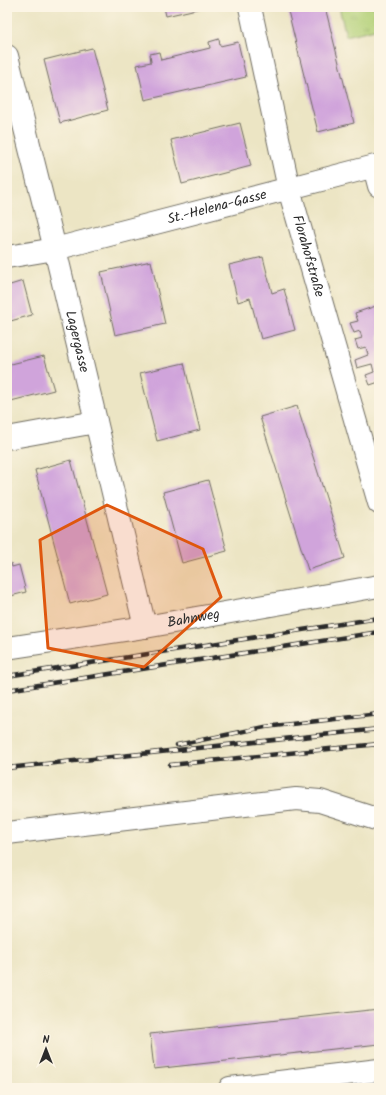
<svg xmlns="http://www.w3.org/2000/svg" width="386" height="1095" viewBox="0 0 386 1095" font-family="Kalam,sans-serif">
	<defs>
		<pattern id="park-tufts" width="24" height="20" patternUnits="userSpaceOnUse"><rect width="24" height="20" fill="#b2d077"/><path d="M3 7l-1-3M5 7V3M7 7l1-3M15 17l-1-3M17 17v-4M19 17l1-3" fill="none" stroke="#99b367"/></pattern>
	</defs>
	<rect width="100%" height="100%" fill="#fcf5e5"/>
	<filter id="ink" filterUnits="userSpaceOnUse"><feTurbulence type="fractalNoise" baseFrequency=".025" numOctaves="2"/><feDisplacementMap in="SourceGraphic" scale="8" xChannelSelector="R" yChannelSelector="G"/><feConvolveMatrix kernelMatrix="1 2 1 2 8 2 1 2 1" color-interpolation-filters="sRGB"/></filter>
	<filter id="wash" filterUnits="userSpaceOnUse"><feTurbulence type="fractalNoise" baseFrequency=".012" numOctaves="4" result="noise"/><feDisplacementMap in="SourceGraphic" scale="16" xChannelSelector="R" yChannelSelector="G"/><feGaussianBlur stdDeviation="0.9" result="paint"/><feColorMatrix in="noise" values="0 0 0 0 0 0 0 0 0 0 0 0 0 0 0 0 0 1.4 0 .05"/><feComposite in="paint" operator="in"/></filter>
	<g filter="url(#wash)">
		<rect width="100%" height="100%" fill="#ece5c4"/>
		<path fill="url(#park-tufts)" stroke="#6e7e51" d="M 339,7 L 379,7 L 379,28 L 346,36 Z"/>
		<g id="blocks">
			<g fill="#d0a4db">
				<path d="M 164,7 L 201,7 L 201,8 L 166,16 Z"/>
				<path d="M 287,7 L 325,7 L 354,123 L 318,132 Z"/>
				<path d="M 219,39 L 220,46 L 238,42 L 246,77 L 145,100 L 137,65 L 151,62 L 150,54 L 159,52 L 161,60 L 210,48 L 209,42 Z"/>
				<path d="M 92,48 L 108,110 L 60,123 L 44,60 Z"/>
				<path d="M 240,123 L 251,166 L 182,184 L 171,140 Z"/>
				<path d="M 263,257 L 272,293 L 284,289 L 295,330 L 261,339 L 250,298 L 238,302 L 229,265 Z"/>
				<path d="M 151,261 L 165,324 L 115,335 L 101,272 Z"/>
				<path d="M 23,281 L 32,315 L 7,322 L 7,286 Z"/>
				<path d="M 379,305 L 379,382 L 370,385 L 366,375 L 374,372 L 372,364 L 357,368 L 355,360 L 368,355 L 366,347 L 358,349 L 355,340 L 362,338 L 360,331 L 354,333 L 350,323 L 358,321 L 355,313 Z"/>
				<path d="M 44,356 L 54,390 L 7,402 L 7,365 Z"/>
				<path d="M 184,363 L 200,430 L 157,441 L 140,373 Z"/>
				<path d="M 297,406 L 345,558 L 308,570 L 260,417 Z"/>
				<path d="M 71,460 L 107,594 L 70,604 L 35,470 Z"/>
				<path d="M 208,480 L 227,551 L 182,563 L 163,492 Z"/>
				<path d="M 11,563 L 12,567 L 19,565 L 26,592 L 7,597 L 7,564 Z"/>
				<path d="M 379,1009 L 379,1044 L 154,1069 L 150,1034 Z"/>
			</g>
		</g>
	</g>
	<g filter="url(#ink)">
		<use href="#blocks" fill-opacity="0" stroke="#6f6c61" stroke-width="1"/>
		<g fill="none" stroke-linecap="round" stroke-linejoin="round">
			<defs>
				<g id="minor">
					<path id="s1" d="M 250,7 L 289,189 L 379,503"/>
					<path id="s2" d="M 7,56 L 55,249 L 145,627"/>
					<path d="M 374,167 L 379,186"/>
					<path id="s3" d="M 7,257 L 55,249 L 379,165"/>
					<path d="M 7,438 L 96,422"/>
					<path id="s4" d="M 7,648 L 145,627 L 379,586"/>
					<path d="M 7,833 L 296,799 L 320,801 L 379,820"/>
					<path d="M 230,1088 L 379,1070"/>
				</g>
			</defs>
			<use href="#minor" stroke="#6f6c61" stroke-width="24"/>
			<use href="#minor" stroke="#fff" stroke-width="22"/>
			<defs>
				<g id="rail">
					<path d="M 7,676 L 379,618"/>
					<path d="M 7,690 L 379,632"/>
					<path d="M 177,745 L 265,727 L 379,714"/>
					<path d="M 170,765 L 379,744"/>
					<path d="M 7,768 L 379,729"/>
				</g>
			</defs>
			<use href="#rail" stroke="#2b2b2b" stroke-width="4.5"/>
			<use href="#rail" stroke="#fcf5e5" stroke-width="3" stroke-dasharray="9" stroke-linecap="butt"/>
		</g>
	</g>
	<path fill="#df570e" fill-opacity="0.2" stroke="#df570e" stroke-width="3" stroke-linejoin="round" d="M 107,505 L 203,549 L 221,597 L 144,667 L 48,648 L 40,540 Z"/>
	<g text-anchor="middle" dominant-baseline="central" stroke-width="4" stroke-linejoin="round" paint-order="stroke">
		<g font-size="14" fill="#2b2b2b" stroke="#fcf5e5">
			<text stroke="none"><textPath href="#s3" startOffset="216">St.-Helena-Gasse</textPath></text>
			<text stroke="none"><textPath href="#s1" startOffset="256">Florahofstraße</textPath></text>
			<text stroke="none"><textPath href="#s2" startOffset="294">Lagergasse</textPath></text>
			<text stroke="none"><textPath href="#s4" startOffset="189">Bahnweg</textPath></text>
		</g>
	</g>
	<rect width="386" height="1095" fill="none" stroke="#fcf5e5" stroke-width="24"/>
	<g transform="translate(46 1049)" stroke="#fcf5e5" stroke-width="3" paint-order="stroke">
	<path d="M0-3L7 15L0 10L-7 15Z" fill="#2b2b2b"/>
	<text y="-6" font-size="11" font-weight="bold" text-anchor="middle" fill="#2b2b2b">N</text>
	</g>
</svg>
